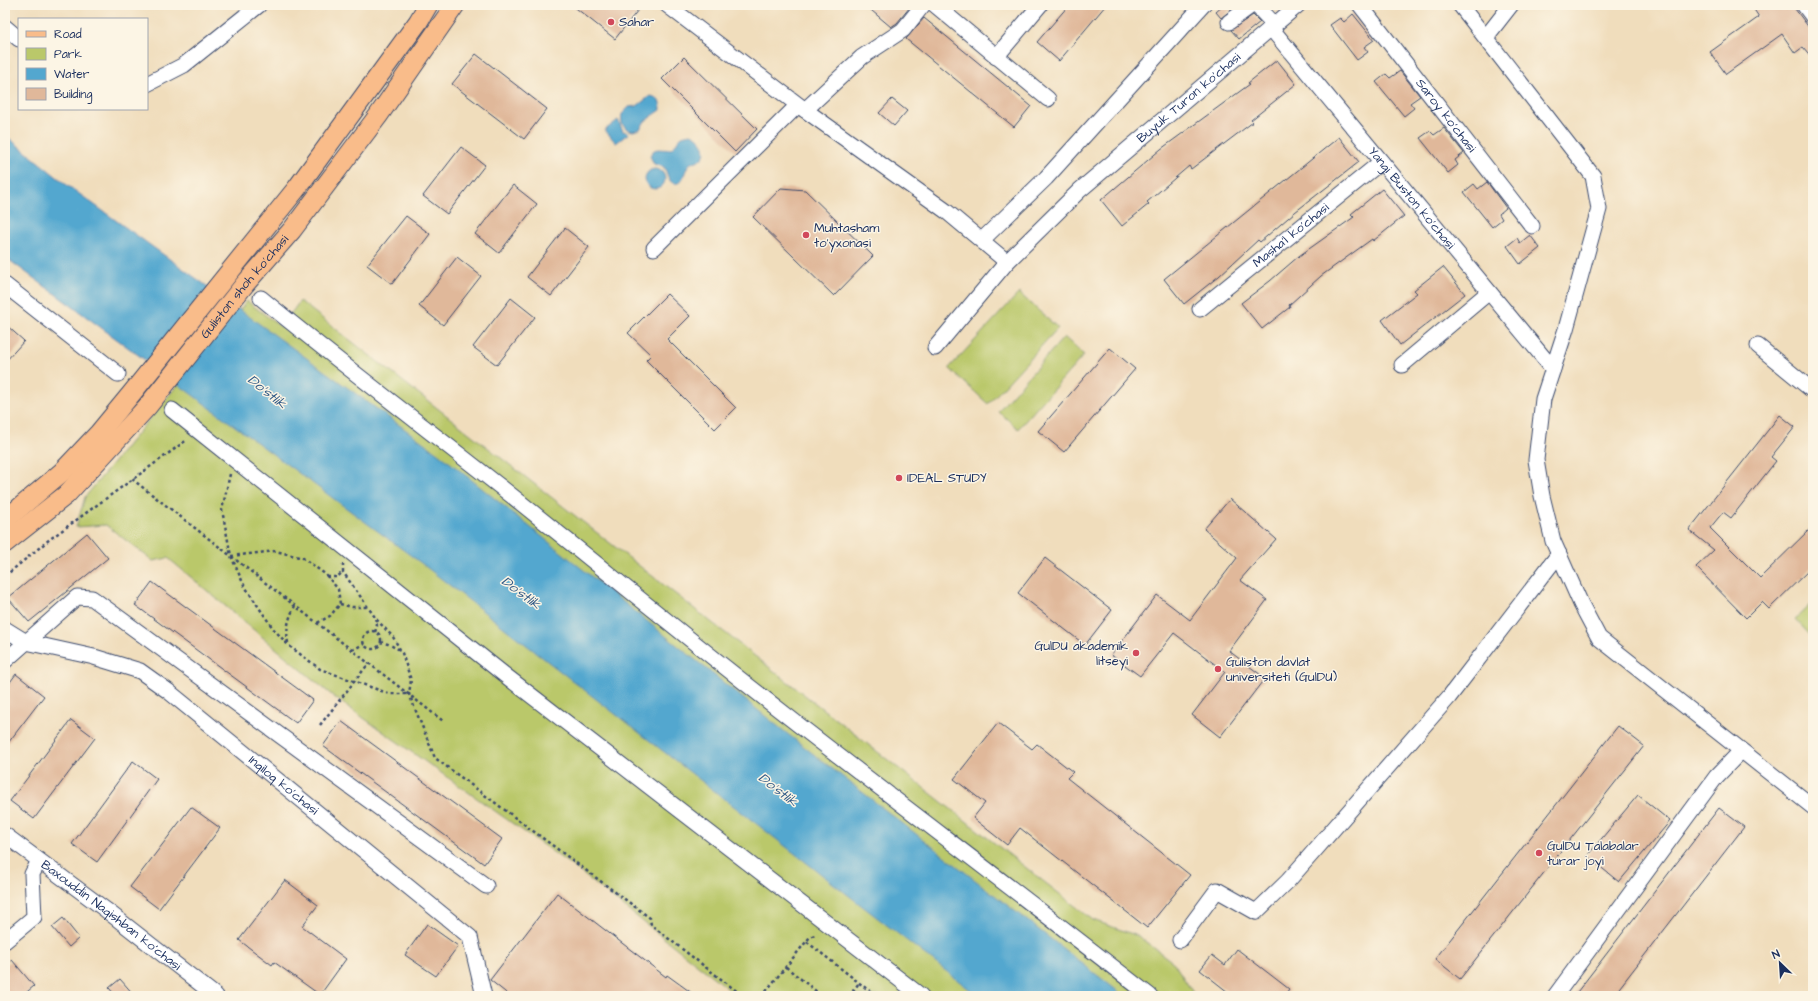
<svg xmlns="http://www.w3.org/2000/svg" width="1818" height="1001" viewBox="0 0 1818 1001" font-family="'Architects Daughter',sans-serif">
	<rect width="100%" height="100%" fill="#fcf5e5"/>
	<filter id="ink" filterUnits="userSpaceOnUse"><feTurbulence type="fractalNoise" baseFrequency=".025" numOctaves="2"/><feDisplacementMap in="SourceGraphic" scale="8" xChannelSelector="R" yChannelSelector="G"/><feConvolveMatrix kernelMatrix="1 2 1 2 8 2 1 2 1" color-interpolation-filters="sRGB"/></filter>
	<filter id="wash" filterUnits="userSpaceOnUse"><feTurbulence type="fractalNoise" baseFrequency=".012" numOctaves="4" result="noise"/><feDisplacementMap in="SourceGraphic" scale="16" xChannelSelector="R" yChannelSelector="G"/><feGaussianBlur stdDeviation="0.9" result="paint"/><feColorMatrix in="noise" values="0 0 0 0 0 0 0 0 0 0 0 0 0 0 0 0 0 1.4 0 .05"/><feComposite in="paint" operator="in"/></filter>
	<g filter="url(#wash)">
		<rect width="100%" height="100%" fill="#f0ddbc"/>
		<g fill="#bac86a" stroke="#6a7c64">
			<path d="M 1019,293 L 1058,328 L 988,404 L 949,368 Z"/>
			<path d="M 247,301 L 281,327 L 300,301 L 1093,920 L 1138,936 L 1174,963 L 1195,996 L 737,996 L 574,867 L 334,697 L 168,558 L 153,561 L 106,525 L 76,527 L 85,497 Z"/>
			<path d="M 1064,337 L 1084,355 L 1018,429 L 998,411 Z"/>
			<path d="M 1813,602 L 1813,638 L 1795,619 Z"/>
		</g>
		<g fill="#53a7cf" stroke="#376b96">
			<path d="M 650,96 C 658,97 661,102 661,110 L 645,121 L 640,129 L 633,131 C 623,129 620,123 622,114 L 629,107 L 637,106 Z"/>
			<path d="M 618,120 L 623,131 L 629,133 L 616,143 L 605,130 Z"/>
			<path d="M 690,134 C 699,135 711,151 701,159 C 697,162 691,161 688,166 C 684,172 683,186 673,183 C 668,181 667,172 664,167 L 654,164 L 650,156 C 654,145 662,151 670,149 C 675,148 677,140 681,137 C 683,135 687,135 690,134 Z"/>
			<path d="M 5,135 L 67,185 L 438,453 L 780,728 L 1124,996 L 978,996 L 421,563 L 5,257 Z"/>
			<circle cx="655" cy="179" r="10"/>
		</g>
		<g id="blocks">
			<g fill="#e0b89a">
				<path d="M 572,5 L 642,5 L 615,39 Z"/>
				<path d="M 865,5 L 908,5 L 910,7 L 897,23 L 891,27 Z"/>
				<path d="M 1069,5 L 1106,5 L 1059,61 L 1037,42 Z"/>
				<path d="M 1224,5 L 1237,5 L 1221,18 L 1216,12 Z"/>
				<path d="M 1751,5 L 1792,5 L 1813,33 L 1813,59 L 1803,47 L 1795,53 L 1782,34 L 1726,74 L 1710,52 L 1759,17 Z"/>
				<path d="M 1353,14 L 1374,40 L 1364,47 L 1368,52 L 1357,60 L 1330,25 L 1340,18 L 1344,22 Z"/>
				<path d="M 1253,15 L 1260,22 L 1239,39 L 1231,30 Z"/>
				<path d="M 924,18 L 1031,106 L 1014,127 L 906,39 Z"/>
				<path d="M 476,54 L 547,109 L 524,139 L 452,84 Z"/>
				<path d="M 684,57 L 757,129 L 735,152 L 662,79 Z"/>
				<path d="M 1277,60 L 1296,84 L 1251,120 L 1253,122 L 1191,169 L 1189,166 L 1147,202 L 1149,204 L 1122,226 L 1101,200 L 1161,149 L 1250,84 L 1248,83 Z"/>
				<path d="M 1400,71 L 1420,96 L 1410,103 L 1414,108 L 1404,116 L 1376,82 L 1386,74 L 1390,78 Z"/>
				<path d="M 892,99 L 907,111 L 894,126 L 879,113 Z"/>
				<path d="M 1444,128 L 1464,153 L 1455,160 L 1458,165 L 1448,173 L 1420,138 L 1430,131 L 1434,135 Z"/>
				<path d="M 1339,137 L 1359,162 L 1295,212 L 1260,242 L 1258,240 L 1219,276 L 1184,304 L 1164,279 Z"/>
				<path d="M 461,147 L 485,165 L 447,214 L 423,196 Z"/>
				<path d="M 1487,182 L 1506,208 L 1499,214 L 1502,219 L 1492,227 L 1464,192 L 1474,184 L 1478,189 Z"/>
				<path d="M 513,185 L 537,204 L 499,253 L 475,234 Z"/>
				<path d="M 781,188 L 805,190 L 873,256 L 834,296 L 753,217 Z"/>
				<path d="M 1382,189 L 1404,216 L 1373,241 L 1372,239 L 1321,276 L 1289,305 L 1290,307 L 1262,329 L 1241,303 L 1270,281 L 1299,256 L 1354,217 L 1351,214 Z"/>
				<path d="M 406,216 L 430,234 L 392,284 L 367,265 Z"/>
				<path d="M 565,228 L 589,247 L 551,296 L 527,277 Z"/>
				<path d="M 1530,235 L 1540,248 L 1520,264 L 1507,246 L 1517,238 L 1520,243 Z"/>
				<path d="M 457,257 L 481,276 L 443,325 L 419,306 Z"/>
				<path d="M 1443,267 L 1465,294 L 1400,345 L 1382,320 L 1417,293 L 1414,290 Z"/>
				<path d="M 667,294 L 690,316 L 667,339 L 736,408 L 715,429 L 646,360 L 651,355 L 628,333 Z"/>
				<path d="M 511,298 L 535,317 L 497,365 L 473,347 Z"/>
				<path d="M 5,324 L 24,341 L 5,362 Z"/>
				<path d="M 1110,348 L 1135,369 L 1064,452 L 1038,431 Z"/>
				<path d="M 1780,415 L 1795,427 L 1771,457 L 1776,461 L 1731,518 L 1723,512 L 1710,528 L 1760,578 L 1813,526 L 1813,566 L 1769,609 L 1762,602 L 1746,618 L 1696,567 L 1714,550 L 1689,530 Z"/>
				<path d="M 1230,499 L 1276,539 L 1240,580 L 1267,600 L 1229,651 L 1265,678 L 1220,737 L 1192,715 L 1225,672 L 1174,633 L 1140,676 L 1111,655 L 1157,595 L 1190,620 L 1237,558 L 1204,529 Z"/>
				<path d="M 87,533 L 108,558 L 29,622 L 8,598 Z"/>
				<path d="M 1045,558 L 1112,610 L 1085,645 L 1018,593 Z"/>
				<path d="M 152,582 L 313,700 L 296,723 L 135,605 Z"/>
				<path d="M 16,674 L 44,696 L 5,747 L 5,689 Z"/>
				<path d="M 71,720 L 95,738 L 34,819 L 10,801 Z"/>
				<path d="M 341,721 L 502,839 L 484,864 L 323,746 Z"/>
				<path d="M 998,723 L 1032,749 L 1037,744 L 1073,772 L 1067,778 L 1190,875 L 1147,928 L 1020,828 L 1007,845 L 973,818 L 985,803 L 954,779 Z"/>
				<path d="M 1618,726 L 1644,746 L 1460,979 L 1435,959 Z"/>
				<path d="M 133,761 L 157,779 L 97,862 L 72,844 Z"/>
				<path d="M 1638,795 L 1670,821 L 1619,882 L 1587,856 Z"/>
				<path d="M 191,807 L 220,828 L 159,909 L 130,887 Z"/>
				<path d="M 1719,808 L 1744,827 L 1613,996 L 1574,996 Z"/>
				<path d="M 285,880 L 318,905 L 302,926 L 346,959 L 320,995 L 274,962 L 272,965 L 239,940 Z"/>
				<path d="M 557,893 L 666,977 L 667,975 L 696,996 L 510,996 L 490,980 Z"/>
				<path d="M 63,918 L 79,938 L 69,947 L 52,927 Z"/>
				<path d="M 427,924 L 458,946 L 436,976 L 405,955 Z"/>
				<path d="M 1237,949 L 1289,989 L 1284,996 L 1233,996 L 1200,970 L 1212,955 L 1225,965 Z"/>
				<path d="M 12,960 L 34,986 L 22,996 L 5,996 L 5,966 Z"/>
				<path d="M 120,979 L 135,996 L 116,996 L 109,988 Z"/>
			</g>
		</g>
	</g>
	<g filter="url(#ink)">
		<use href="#blocks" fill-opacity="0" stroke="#3b496c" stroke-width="1"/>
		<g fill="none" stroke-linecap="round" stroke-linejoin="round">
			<defs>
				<g id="minor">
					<path d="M 667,5 L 805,110 L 862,57 L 903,30 L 923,5"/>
					<path d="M 935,5 L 1048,99"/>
					<path d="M 1256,5 L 1274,24"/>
					<path id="s1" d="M 1360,5 L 1532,226"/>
					<path d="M 1460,5 L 1593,176 L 1599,209 L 1566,329 L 1543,399 L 1536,460 L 1542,496 L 1553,541 L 1581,604 L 1599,638 L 1813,807"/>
					<path d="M 1804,5 L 1813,17"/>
					<path d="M 1229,22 L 1252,5"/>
					<path d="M 5,27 L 19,39"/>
					<path id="s2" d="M 1270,27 L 1553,369"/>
					<path d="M 1486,37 L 1511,5"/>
					<path d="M 996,57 L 1040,5"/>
					<path d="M 147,84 L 184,65 L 259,5"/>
					<path id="s3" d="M 805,110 L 946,211 L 1007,262 L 1080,190 L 1298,5"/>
					<path d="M 982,240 L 1046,178 L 1203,5"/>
					<path d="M 654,248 L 797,106"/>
					<path d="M 5,285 L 118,374"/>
					<path d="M 261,298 C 340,363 422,425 502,488 C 594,561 684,636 777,708 C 901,805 1027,899 1150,996"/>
					<path id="s4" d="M 1200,309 L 1381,162"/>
					<path d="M 1758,346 L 1813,391"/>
					<path d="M 935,348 L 1007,262"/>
					<path d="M 1402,365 L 1489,292"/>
					<path d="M 172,410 L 506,676 L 921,996"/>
					<path id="s5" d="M 5,629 L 26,642 L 94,657 L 140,671 L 168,691 L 470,937 L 484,996"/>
					<path d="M 5,661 L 77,597 L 92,598 L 486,886"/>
					<path id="s6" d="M 5,835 L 106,910 L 216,996"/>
					<path d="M 1180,940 L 1217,890 L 1256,912 L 1288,881 L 1449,697 L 1559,554"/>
					<path d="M 5,941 L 34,917 L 32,874 L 39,861"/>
					<path d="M 1555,996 L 1716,777 L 1741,751"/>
				</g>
				<g id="major">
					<path d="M 5,520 L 62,472 L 99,433 L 132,393 L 297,188 L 418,22 L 428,5"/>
					<path id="s7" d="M 5,543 L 66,495 L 147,407 L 245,284 L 292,230 L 378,116 L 455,5"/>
				</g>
			</defs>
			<use href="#minor" stroke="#3b496c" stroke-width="17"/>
			<use href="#major" stroke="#3b496c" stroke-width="21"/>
			<g stroke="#3b496c" stroke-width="2.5" stroke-dasharray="3 3" stroke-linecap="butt">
				<path d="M 230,474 L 222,510 L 231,556 L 244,585 L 272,627 L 288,645 L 320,669 L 390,694 L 409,694"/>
				<path d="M 132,479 L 443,721"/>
				<path d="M 231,556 L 276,551 L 303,558 L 325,574 L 338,589 L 340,604 L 330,616 L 317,623"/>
				<path d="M 343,564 L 343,572 L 377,620 L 393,637 L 402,653 L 411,680 L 409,694 L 435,758 L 650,918 L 651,925 L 743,996"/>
				<path d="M 5,576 L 50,539 L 187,440"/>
				<path d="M 327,577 L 337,577 L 343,572"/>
				<path d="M 340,604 L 352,607 L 368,607"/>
				<circle cx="372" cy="640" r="9"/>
				<path d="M 375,632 L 377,626 L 376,619"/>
				<path d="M 380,642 L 388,644 L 400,650"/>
				<path d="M 288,643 C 286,629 288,619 295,606"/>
				<path d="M 352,650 L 364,644"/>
				<path d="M 320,725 L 369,663"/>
				<path d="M 807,942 L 876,996"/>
				<path d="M 786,967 L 822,996"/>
				<path d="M 762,996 L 810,937 L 817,934"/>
				<path d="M 849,996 L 859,983"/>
			</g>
			<use href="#minor" stroke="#fff" stroke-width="15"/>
			<use href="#major" stroke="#f9bc8a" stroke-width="19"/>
		</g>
	</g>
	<g fill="#d1495b" stroke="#fcf5e5" stroke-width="1.5">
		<circle cx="611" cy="22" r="4"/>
		<circle cx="806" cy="235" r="4"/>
		<circle cx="899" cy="478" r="4"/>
		<circle cx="1136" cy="653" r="4"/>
		<circle cx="1218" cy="669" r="4"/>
		<circle cx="1539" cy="853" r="4"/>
	</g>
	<g text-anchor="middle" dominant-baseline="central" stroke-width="3" stroke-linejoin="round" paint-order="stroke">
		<g font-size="13" fill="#1b2f5e" stroke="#fcf5e5" text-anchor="start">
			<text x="619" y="22">Sahar</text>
			<text x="814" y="228">Muhtasham<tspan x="814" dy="15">to'yxonasi</tspan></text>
			<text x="907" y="478">IDEAL STUDY</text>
			<text x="1128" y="646" text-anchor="end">GulDU akademik<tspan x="1128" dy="15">litseyi</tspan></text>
			<text x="1226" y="662">Guliston davlat<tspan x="1226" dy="15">universiteti (GulDU)</tspan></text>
			<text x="1547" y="846">GulDU Talabalar<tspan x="1547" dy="15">turar joyi</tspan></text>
		</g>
		<g font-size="13" fill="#1b2f5e" stroke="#fcf5e5">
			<text stroke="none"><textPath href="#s3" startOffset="498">Buyuk Turon ko'chasi</textPath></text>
			<text stroke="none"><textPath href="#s1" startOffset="140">Saroy ko'chasi</textPath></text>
			<text stroke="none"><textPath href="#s2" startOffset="222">Yangi Buston ko'chasi</textPath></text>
			<text stroke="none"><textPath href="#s4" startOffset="117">Masha'l ko'chasi</textPath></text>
			<text stroke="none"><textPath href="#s7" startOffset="352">Guliston shoh ko'chasi</textPath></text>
			<text stroke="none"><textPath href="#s5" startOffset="326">Inqiloq ko'chasi</textPath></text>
			<text stroke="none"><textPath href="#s6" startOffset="133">Baxouddin Naqishban ko'chasi</textPath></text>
		</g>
		<g font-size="14" font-style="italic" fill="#2f5986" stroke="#fcf5e5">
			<text transform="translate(267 392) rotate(39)">Do'stlik</text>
			<text transform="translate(521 593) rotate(37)">Do'stlik</text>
			<text transform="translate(778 790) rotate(38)">Do'stlik</text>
		</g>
	</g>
	<rect width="1818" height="1001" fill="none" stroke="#fcf5e5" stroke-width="20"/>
	<rect x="18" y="18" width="130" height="92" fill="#fcf5e5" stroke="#a2a6af"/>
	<rect x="26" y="31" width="20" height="6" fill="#f9bc8a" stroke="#a2a6af"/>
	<text x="54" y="38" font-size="12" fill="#1b2f5e">Road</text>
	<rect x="26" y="48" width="20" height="12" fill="#bac86a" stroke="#a2a6af"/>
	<text x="54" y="58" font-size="12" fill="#1b2f5e">Park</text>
	<rect x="26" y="68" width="20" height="12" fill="#53a7cf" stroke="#a2a6af"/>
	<text x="54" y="78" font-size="12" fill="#1b2f5e">Water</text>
	<rect x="26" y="88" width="20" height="12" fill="#e0b89a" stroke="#a2a6af"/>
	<text x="54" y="98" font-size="12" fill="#1b2f5e">Building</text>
	<g transform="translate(1780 963) rotate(335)" stroke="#fcf5e5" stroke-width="3" paint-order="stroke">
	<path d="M0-3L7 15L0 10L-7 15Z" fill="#1b2f5e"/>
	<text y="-6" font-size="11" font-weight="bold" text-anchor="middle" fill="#1b2f5e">N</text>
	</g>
</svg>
